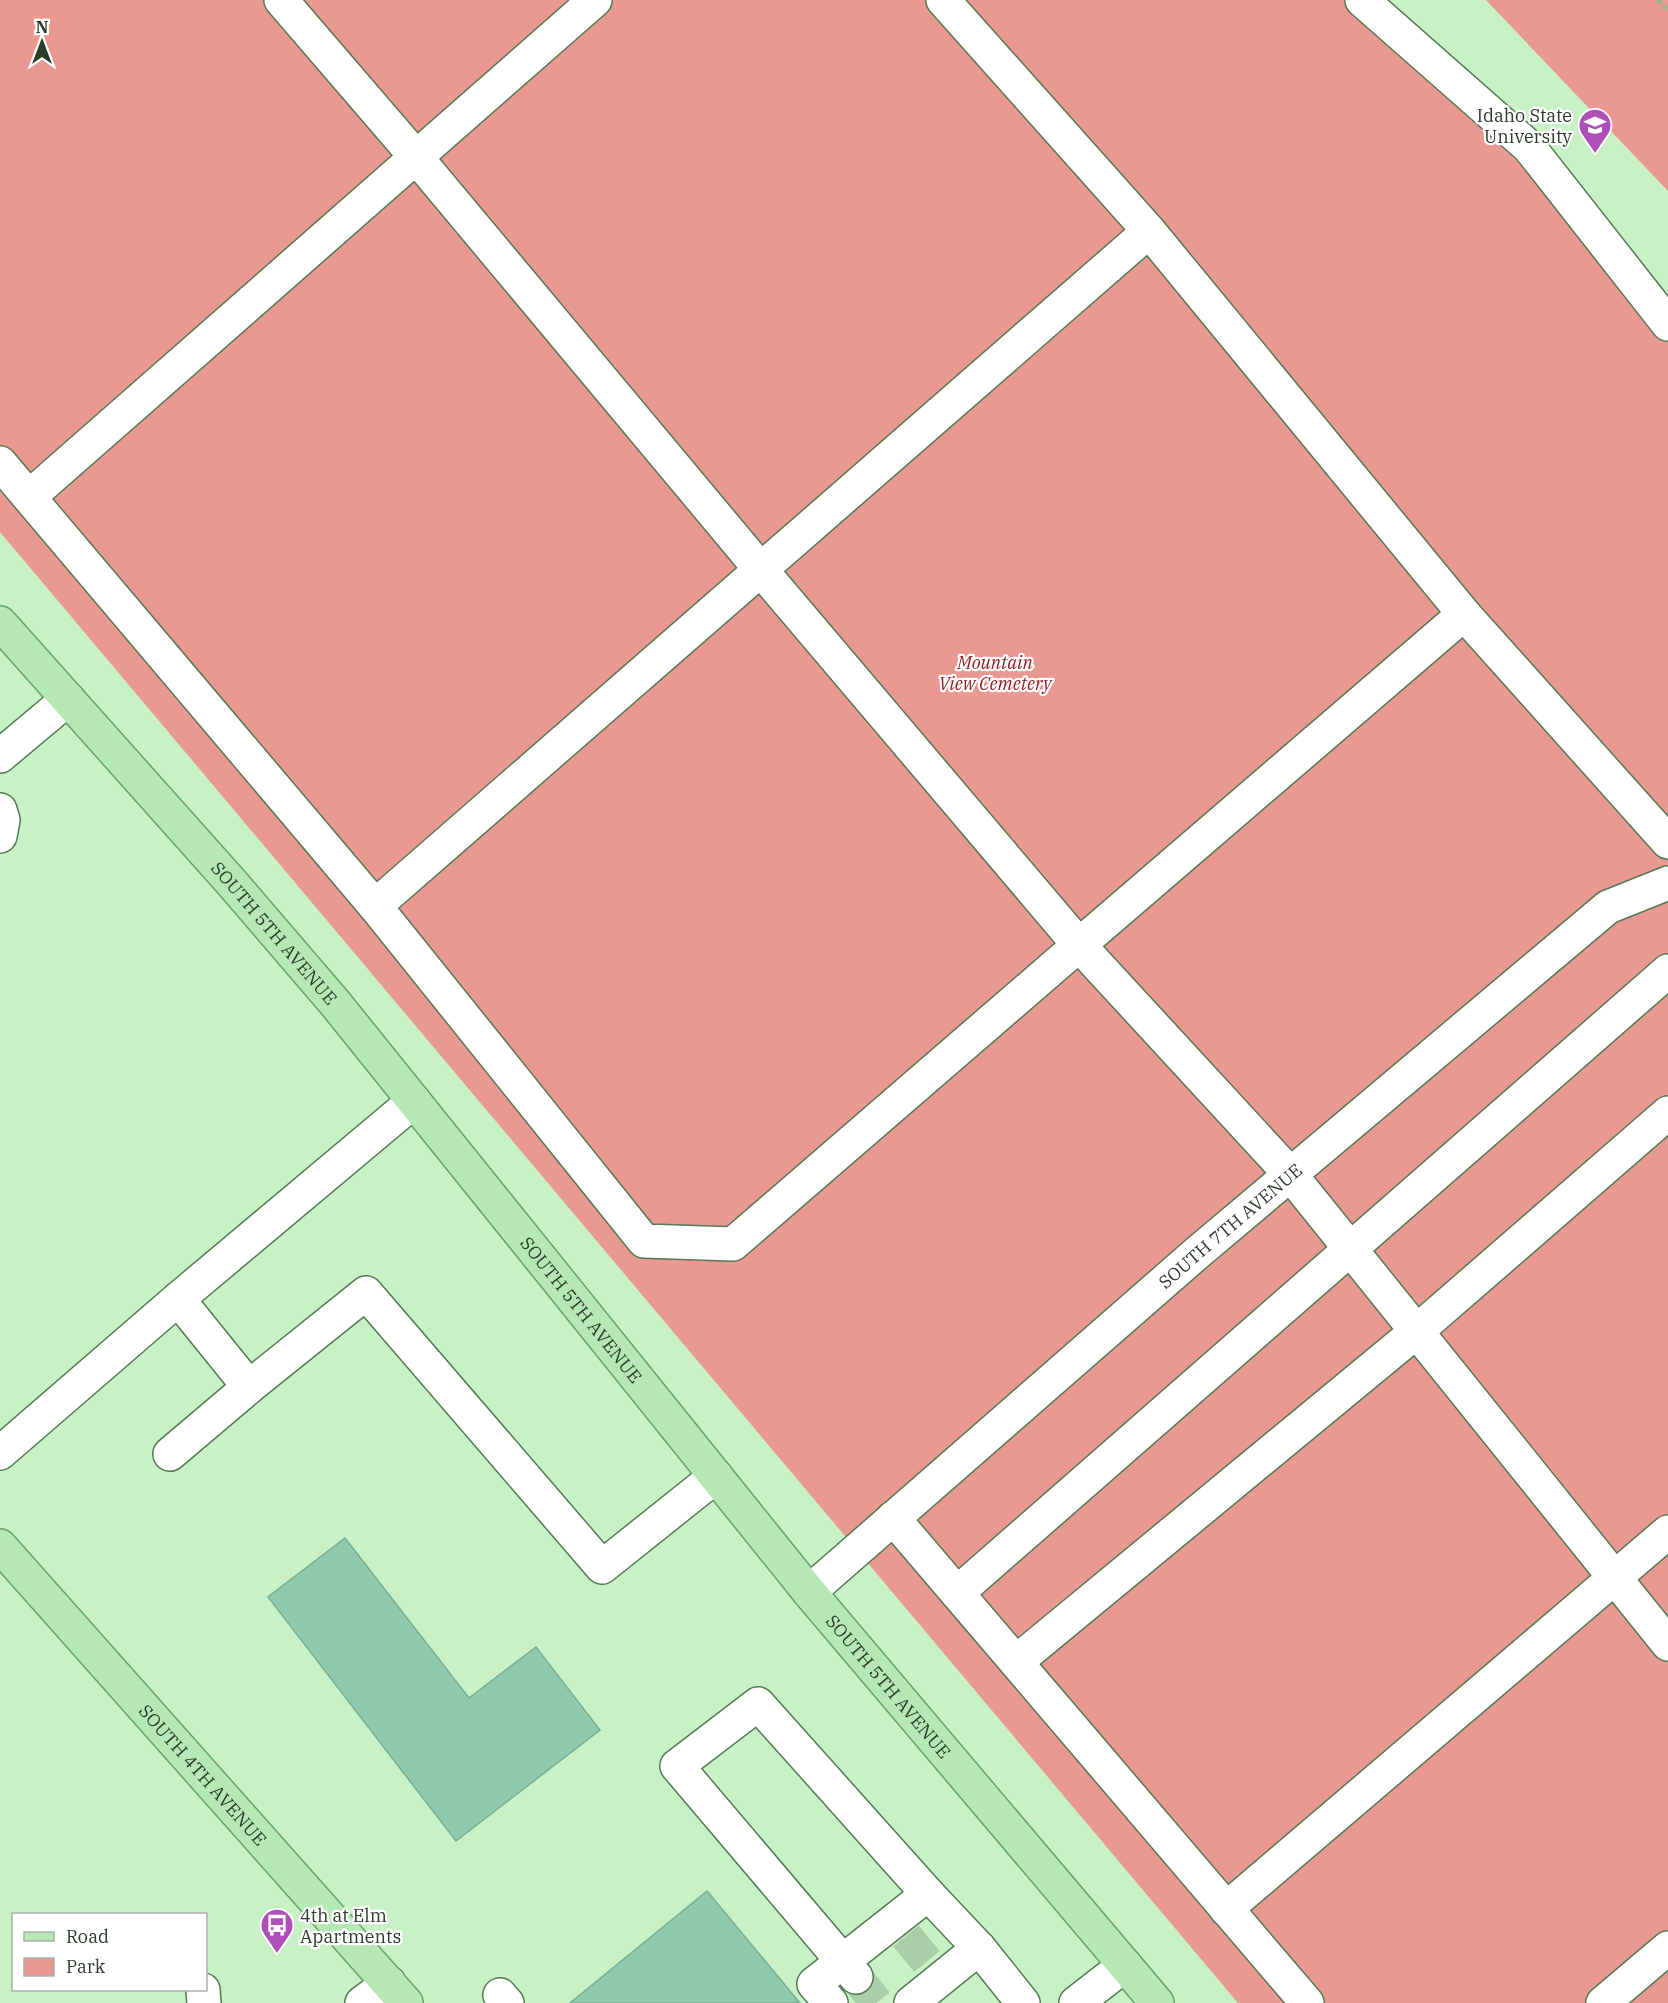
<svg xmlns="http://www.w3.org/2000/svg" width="1668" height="2003" viewBox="0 0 1668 2003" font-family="'IBM Plex Serif',serif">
	<rect width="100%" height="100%" fill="#c8f2c6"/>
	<g fill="#ea9892">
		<path d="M 0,0 L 1375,0 L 1668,309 L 1668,2003 L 1238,2003 L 0,532 Z"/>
		<path d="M 1486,0 L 1668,0 L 1668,191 Z"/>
	</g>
	<g fill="#8fcaae" stroke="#76b095" stroke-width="1.5">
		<path d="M 345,1538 L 469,1698 L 536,1647 L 600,1730 L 456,1841 L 268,1597 Z"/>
		<path d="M 707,1891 L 800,2003 L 570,2003 Z"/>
	</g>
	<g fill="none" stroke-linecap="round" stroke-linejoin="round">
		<g stroke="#a9cea7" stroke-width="33" stroke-dasharray="33 16" stroke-linecap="butt">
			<path d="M 906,1936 L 934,1970"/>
			<path d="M 856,1977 L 877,2003"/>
		</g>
		<defs>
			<g id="minor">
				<path d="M 943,0 L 1149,231 L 1464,614 L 1668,842"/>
				<path d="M 1362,0 L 1529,147 L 1668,324"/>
				<path d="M 0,463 L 375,906 L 644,1241 L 733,1244 L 1079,945 L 761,570 L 416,157 L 281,0"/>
				<path d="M 29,497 L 595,0"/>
				<path d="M 1464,614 L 1079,945 L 1290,1174 L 1668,1644"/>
				<path d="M 0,756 L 68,699"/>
				<path d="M 0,810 L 3,820 L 0,836"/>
				<path d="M 375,906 L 1149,231"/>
				<path d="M 178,1299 L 249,1387 L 366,1293 L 602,1567 L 716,1476"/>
				<path d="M 0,1453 L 178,1299 L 414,1101"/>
				<path d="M 170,1454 L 249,1387"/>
				<path d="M 893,1518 L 1307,2003"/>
				<path id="s1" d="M 809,1592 L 1197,1253 L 1608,907 L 1668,883"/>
				<path d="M 957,1593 L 1668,971"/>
				<path d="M 1016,1662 L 1417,1331 L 1668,1113"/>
				<path d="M 1226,1909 L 1668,1532"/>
				<path d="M 856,1977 L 677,1766 L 758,1704 L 928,1894 L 979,1948"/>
				<path d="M 203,1990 L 204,2003"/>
				<path d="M 500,1995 L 507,2003"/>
				<path d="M 362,2003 L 389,1983"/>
				<path d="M 831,2003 L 814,1984 L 928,1894"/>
				<path d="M 911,2003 L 979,1948 L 1023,2003"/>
				<path d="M 1076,2003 L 1125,1965"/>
				<path d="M 1603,2003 L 1668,1948"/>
			</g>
			<g id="major">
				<path id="s2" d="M 0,623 L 232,883 L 335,1003 L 809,1592 L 1157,2003"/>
				<path id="s3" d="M 0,1546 L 406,2003"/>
			</g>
		</defs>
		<use href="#minor" stroke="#547a53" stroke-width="36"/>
		<use href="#major" stroke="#66a266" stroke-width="36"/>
		<path stroke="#95b793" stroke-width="4" stroke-dasharray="4.5 3" stroke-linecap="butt" d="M 1658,0 L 1668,11"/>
		<use href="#minor" stroke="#fff" stroke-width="33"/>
		<use href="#major" stroke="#b6e8b6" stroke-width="33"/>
	</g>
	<defs>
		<symbol id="university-pin" viewBox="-11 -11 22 30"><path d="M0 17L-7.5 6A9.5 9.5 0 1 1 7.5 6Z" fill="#af4fb8" stroke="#fff"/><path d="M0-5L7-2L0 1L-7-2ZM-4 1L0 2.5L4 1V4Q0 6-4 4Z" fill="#fff"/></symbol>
		<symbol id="bus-pin" viewBox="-11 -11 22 30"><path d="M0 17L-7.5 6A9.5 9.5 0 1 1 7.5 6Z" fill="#af4fb8" stroke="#fff"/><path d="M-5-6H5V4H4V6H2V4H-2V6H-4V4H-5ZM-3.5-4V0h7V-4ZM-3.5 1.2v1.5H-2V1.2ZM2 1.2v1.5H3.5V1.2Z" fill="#fff"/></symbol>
	</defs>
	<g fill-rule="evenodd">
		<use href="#university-pin" x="1576" y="106" width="38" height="52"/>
		<use href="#bus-pin" x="258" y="1906" width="38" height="52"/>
	</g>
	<g text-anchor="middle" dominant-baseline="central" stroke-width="4.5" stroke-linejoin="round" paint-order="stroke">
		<g font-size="18" fill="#2b3c2b" stroke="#fff" text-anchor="end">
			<text x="1572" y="115">Idaho State<tspan x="1572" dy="21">University</tspan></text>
			<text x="300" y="1915" text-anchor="start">4th at Elm<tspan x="300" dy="21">Apartments</tspan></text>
		</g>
		<g font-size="18" font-style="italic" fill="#922125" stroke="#fff">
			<text x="995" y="662">Mountain<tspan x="995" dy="21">View Cemetery</tspan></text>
		</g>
		<g font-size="18" fill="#2b3c2b" stroke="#fff">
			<text stroke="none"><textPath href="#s2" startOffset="414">SOUTH 5TH AVENUE</textPath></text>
			<text stroke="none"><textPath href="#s1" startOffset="558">SOUTH 7TH AVENUE</textPath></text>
			<text stroke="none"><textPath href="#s2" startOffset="900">SOUTH 5TH AVENUE</textPath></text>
			<text stroke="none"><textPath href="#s2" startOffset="1386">SOUTH 5TH AVENUE</textPath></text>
			<text stroke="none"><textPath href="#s3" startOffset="306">SOUTH 4TH AVENUE</textPath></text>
		</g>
	</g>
	<rect x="12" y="1913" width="195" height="78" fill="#ffffff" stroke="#aab1aa" stroke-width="1.5"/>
	<rect x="24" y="1932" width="30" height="9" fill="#b6e8b6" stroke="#aab1aa" stroke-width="1.5"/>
	<text x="66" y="1943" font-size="18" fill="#2b3c2b">Road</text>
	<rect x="24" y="1958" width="30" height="18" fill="#ea9892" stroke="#aab1aa" stroke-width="1.5"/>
	<text x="66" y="1973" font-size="18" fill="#2b3c2b">Park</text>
	<g transform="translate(42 42)" stroke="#ffffff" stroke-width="4.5" paint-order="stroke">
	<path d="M0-4.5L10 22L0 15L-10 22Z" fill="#2b3c2b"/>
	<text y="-9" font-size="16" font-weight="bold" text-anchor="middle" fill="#2b3c2b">N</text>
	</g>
</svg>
